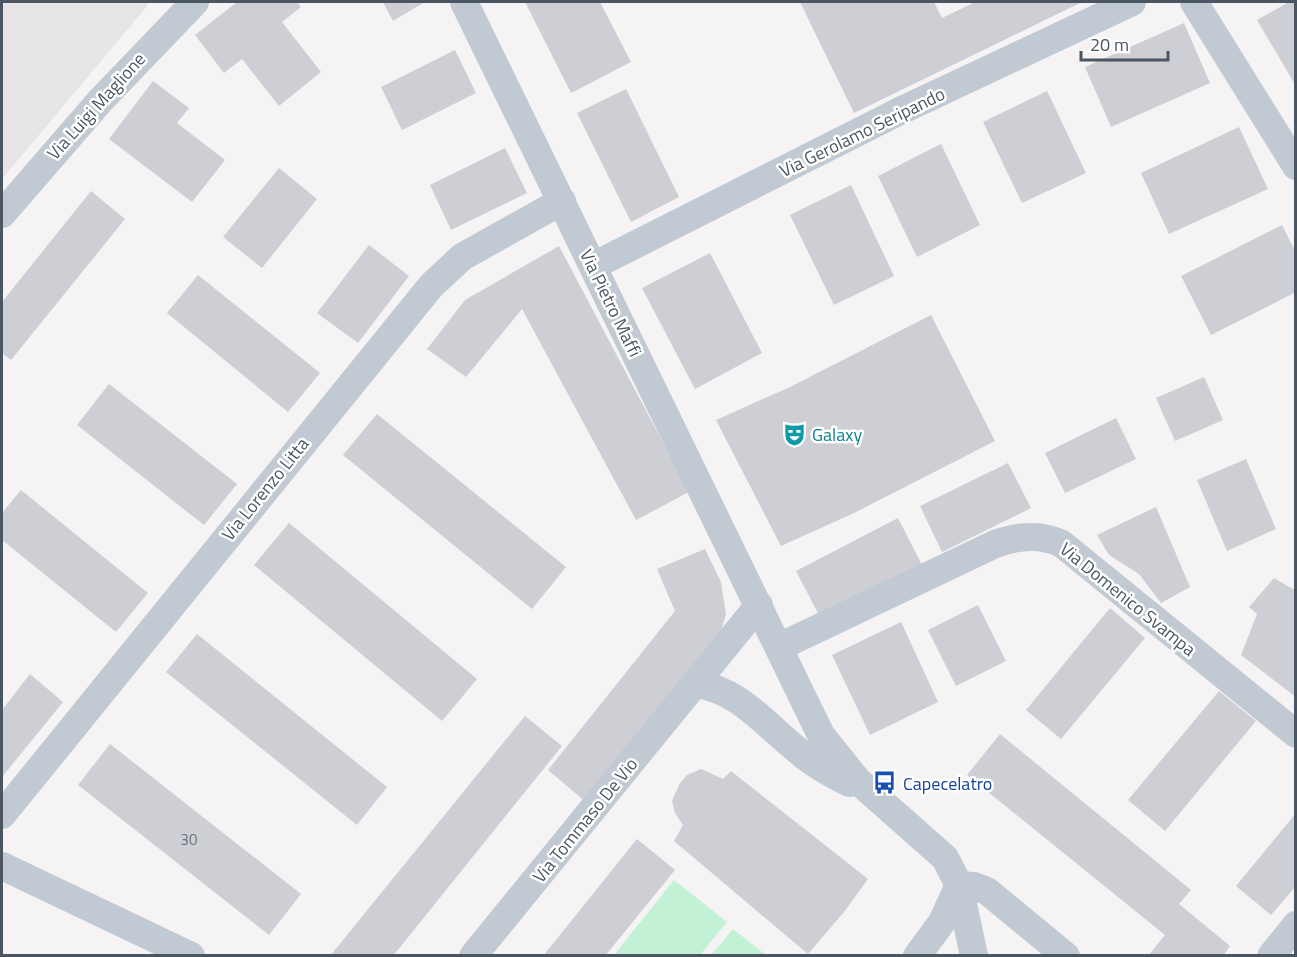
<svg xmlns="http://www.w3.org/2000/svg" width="1297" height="957" viewBox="0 0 1297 957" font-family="'Titillium Web',sans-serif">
	<rect width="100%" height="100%" fill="#f5f3f3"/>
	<path fill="#e6e4e5" d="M 2,2 L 147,2 L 148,5 L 2,179 Z"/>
	<g fill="#c3f1d5">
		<path d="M 674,880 L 727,922 L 700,955 L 614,955 Z"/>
		<path d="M 733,929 L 766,955 L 711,955 Z"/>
	</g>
	<g fill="#cdcfd5">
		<path d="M 237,2 L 297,2 L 301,7 L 282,22 L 321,72 L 279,106 L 242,59 L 224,73 L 195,35 Z"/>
		<path d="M 383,2 L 425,2 L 393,21 Z"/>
		<path d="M 525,2 L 600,2 L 631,62 L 571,93 Z"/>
		<path d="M 800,2 L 934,2 L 942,18 L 975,2 L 1082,2 L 854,113 Z"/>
		<path d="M 1289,2 L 1296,2 L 1296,86 L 1257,20 Z"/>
		<path d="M 1184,23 L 1210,83 L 1111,127 L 1085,67 Z"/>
		<path d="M 455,50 L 476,93 L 402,130 L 381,87 Z"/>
		<path d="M 153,81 L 189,108 L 177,123 L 225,160 L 192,202 L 109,139 Z"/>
		<path d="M 626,89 L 679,197 L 631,222 L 577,113 Z"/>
		<path d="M 1047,91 L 1086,173 L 1022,203 L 983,122 Z"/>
		<path d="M 1239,127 L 1268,189 L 1169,234 L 1141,173 Z"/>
		<path d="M 941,144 L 980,225 L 917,257 L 878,176 Z"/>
		<path d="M 505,148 L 527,193 L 451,230 L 430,185 Z"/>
		<path d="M 279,168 L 317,199 L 262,268 L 223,237 Z"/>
		<path d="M 851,185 L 894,276 L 834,305 L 790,215 Z"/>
		<path d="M 91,191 L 125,219 L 11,360 L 2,353 L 2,302 Z"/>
		<path d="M 1282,225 L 1296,253 L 1296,292 L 1211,335 L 1181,276 Z"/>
		<path d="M 369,245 L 409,276 L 358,343 L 317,313 Z"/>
		<path d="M 559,246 L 689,492 L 636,520 L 522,309 L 466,377 L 427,349 L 465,300 Z"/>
		<path d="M 710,253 L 762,353 L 695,389 L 642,288 Z"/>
		<path d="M 198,275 L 320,373 L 288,412 L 167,313 Z"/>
		<path d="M 931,315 L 995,441 L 854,513 L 781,546 L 716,420 L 790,387 Z"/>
		<path d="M 1204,377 L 1223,420 L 1175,441 L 1156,398 Z"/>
		<path d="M 109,384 L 237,484 L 204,525 L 77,425 Z"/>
		<path d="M 377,414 L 566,567 L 532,609 L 343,455 Z"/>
		<path d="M 1116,418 L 1136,459 L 1065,493 L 1045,453 Z"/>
		<path d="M 1246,459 L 1276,529 L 1227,551 L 1197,480 Z"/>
		<path d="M 1008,463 L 1031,508 L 942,552 L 920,506 Z"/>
		<path d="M 21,490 L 148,593 L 116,632 L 2,540 L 2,513 Z"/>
		<path d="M 1156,507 L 1190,587 L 1161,603 L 1139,574 L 1109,555 L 1097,535 Z"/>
		<path d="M 898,518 L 923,567 L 821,619 L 796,571 Z"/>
		<path d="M 289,523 L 477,679 L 442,721 L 254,565 Z"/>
		<path d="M 705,549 L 721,582 L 726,614 L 719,638 L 587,803 L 548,770 L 675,611 L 657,569 Z"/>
		<path d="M 1274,578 L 1296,591 L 1296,697 L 1241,655 L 1257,614 L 1249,607 Z"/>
		<path d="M 978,605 L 1006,661 L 956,686 L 928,630 Z"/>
		<path d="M 1110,608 L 1145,638 L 1061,739 L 1026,710 Z"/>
		<path d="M 901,622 L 938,702 L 870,735 L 832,655 Z"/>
		<path d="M 197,634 L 387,787 L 357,825 L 166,672 Z"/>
		<path d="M 30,674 L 63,702 L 2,777 L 2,710 Z"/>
		<path d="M 1219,691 L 1256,721 L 1165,831 L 1128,800 Z"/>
		<path d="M 525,716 L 562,746 L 393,956 L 330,956 Z"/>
		<path d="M 1000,734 L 1191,890 L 1179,904 L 1230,946 L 1223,956 L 1148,956 L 1165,935 L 967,775 Z"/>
		<path d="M 110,744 L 301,894 L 269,935 L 78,785 Z"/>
		<path d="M 701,769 L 723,779 L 731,771 L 868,879 L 844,912 L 808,954 L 674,841 L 683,825 L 675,813 L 672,801 L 680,783 L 687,775 Z"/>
		<path d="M 1296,813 L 1296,886 L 1271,915 L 1236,886 Z"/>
		<path d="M 637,839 L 675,870 L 605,956 L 543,956 Z"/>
	</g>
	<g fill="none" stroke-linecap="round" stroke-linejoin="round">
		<g stroke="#c1cad2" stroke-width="28">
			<path d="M 464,2 L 821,735 L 858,781 L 945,858 L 959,885 L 974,956"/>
			<path d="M 1194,2 L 1296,166"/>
			<path d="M 2,214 L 100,101 L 195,2"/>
			<path d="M 593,266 L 900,111 L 1132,2"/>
			<path d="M 779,647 L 995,544 C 1017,536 1040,533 1062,544 L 1296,734"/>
			<path d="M 696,684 C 741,690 768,728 801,753 C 815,765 832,774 849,783"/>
			<path d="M 2,815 L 431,286 L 462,257 L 562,201"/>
			<path d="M 2,866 L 191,956"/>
			<path d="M 959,885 L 974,886 L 987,891 L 1066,956"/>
			<path d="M 473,956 L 759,605"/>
			<path d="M 917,956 L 942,922 L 959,885"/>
			<path d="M 1271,956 L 1296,925"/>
		</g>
	</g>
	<defs>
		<symbol id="theatre-bare" viewBox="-9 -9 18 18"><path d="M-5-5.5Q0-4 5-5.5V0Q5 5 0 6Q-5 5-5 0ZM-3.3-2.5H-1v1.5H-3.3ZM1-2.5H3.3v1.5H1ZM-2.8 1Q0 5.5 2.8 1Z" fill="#0f9aa8" stroke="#fff" stroke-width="2.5" paint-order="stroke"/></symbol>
		<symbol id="bus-bare" viewBox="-9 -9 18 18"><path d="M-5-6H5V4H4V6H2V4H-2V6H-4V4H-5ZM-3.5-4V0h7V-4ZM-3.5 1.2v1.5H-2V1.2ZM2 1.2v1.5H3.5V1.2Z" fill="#1a4fb4" stroke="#fff" stroke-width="2.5" paint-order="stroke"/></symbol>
	</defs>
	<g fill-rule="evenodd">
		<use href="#theatre-bare" x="778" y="418" width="33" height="33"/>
		<use href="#bus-bare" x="868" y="766" width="33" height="33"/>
	</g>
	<g text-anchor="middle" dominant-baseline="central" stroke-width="5" stroke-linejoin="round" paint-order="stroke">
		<g font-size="15" fill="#6b747e">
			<text x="189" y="839">30</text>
		</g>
		<g font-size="18" fill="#4a5661" stroke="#fff">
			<text transform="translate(96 106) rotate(-48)">Via Luigi Maglione</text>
			<text transform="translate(862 132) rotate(-26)">Via Gerolamo Seripando</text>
			<text transform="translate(611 303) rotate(64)">Via Pietro Maffi</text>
			<text transform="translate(265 489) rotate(-51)">Via Lorenzo Litta</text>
			<text transform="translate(1128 599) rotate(39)">Via Domenico Svampa</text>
			<text transform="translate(585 820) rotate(-51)">Via Tommaso De Vio</text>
		</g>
		<g font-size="18" fill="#0d838f" stroke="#fff" text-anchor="start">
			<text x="812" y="434">Galaxy</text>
		</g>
		<g font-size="18" fill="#164399" stroke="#fff" text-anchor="start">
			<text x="903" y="783">Capecelatro</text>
		</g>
	</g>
	<rect width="1297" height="957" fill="none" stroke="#4a5661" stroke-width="6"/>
	<path d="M1081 51v9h87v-9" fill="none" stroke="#4a5661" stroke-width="3"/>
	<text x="1090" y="51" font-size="18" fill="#4a5661" stroke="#ffffff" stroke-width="4.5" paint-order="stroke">20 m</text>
</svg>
